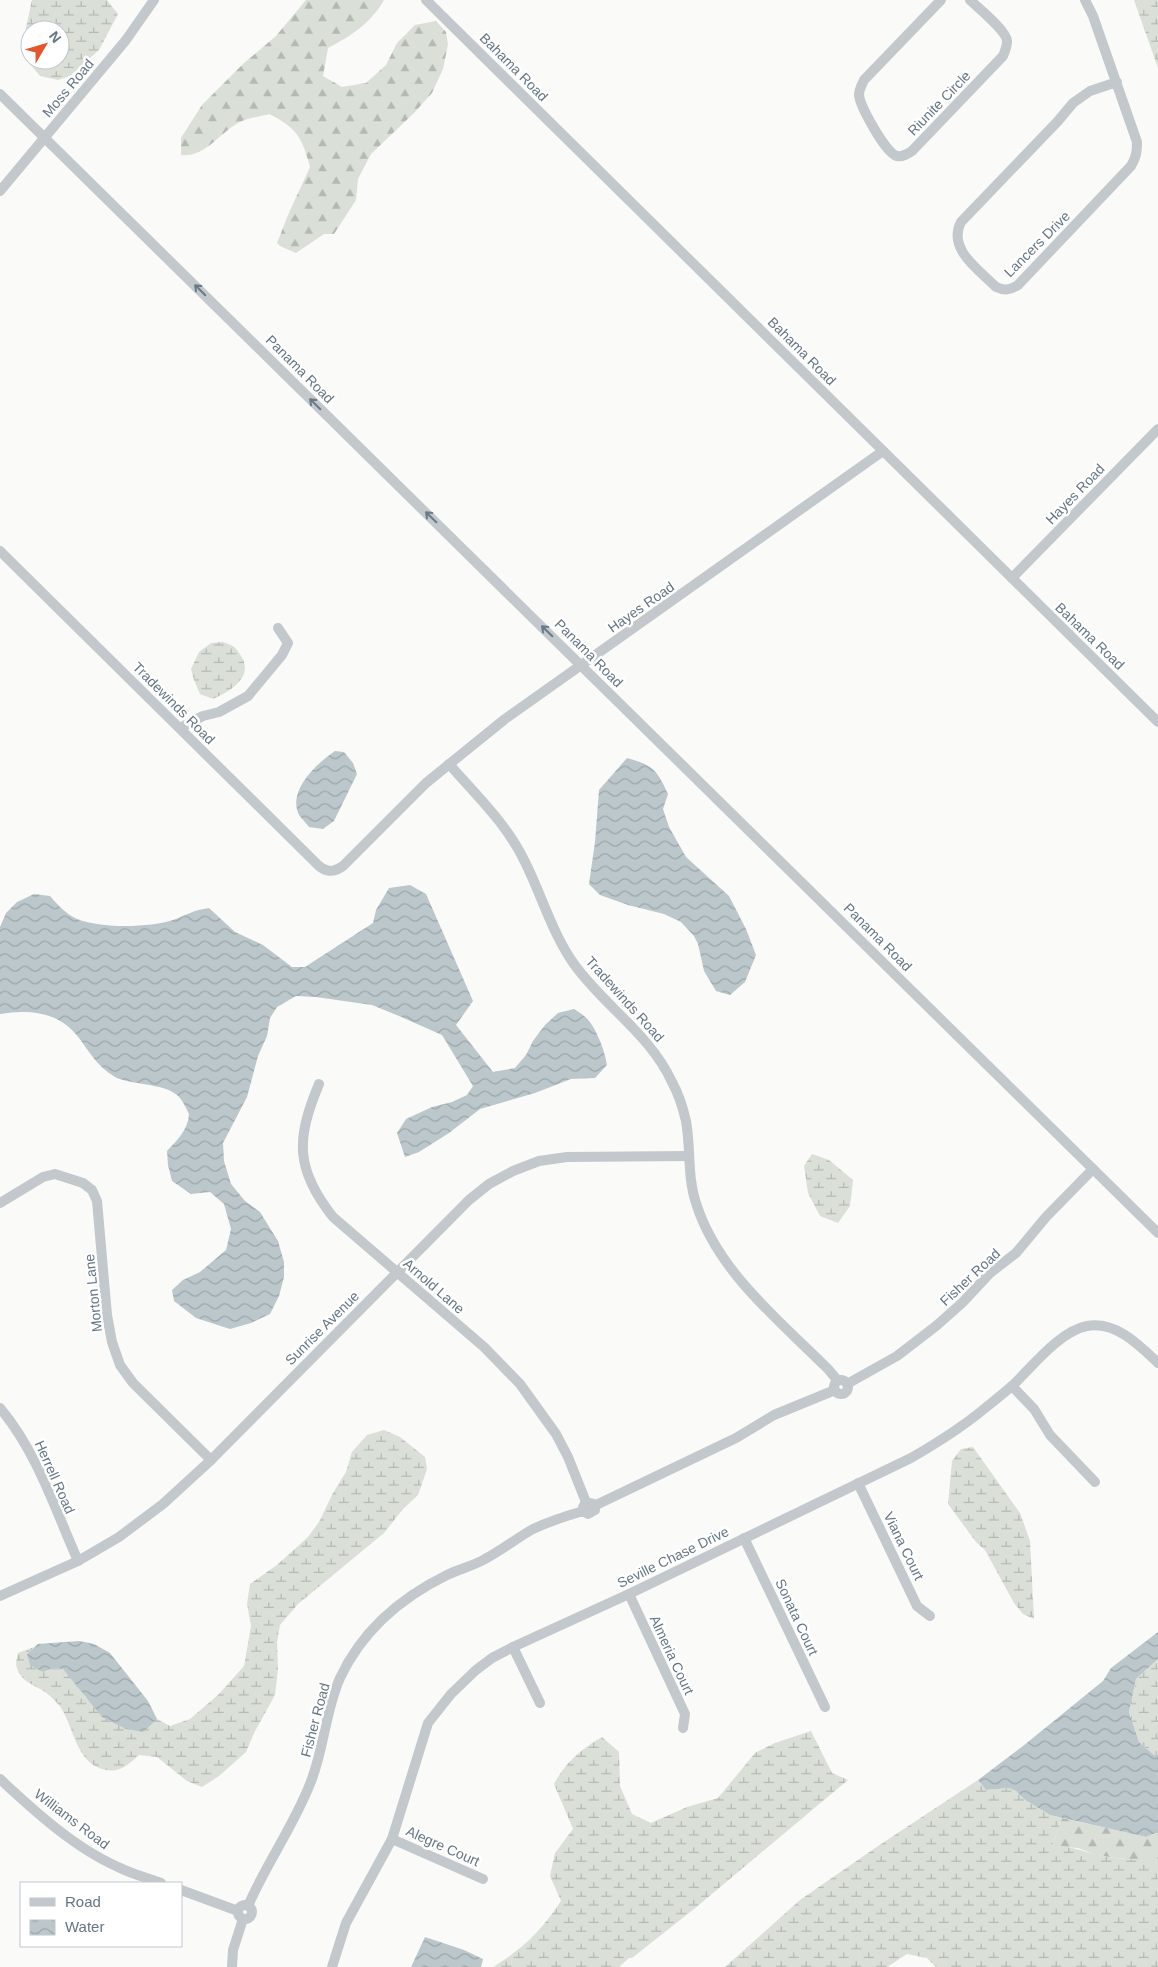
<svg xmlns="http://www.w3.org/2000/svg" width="1158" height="1967" viewBox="0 0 1158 1967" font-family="Helvetica,sans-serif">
	<defs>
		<pattern id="forest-firs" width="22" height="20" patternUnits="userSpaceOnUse" patternTransform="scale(1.25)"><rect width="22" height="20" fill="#dadfd7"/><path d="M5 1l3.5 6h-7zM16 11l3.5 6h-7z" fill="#b4b9b4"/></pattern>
		<pattern id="wetland-marsh" width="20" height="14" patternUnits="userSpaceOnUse" patternTransform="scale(1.25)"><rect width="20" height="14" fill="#dadfd7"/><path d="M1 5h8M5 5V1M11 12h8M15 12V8" fill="none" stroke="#b4b9b4"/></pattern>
		<pattern id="water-waves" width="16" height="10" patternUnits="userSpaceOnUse" patternTransform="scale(1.25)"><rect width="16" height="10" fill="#bbc7cb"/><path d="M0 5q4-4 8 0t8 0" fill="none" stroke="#9ca6aa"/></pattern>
	</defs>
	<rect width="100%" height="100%" fill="#fafaf8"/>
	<g fill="url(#forest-firs)">
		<path d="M 306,0 L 384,0 C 371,23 351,36 328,48 L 323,76 L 342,87 L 366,83 L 386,65 L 397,43 L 415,25 L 436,21 L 446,32 L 448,44 L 443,69 L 432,93 L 414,113 L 371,154 L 358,179 L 356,200 L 334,234 L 324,234 L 296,253 L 280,246 L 277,243 L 288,215 L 310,167 C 302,137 297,128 269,114 C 259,117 247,118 238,123 C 220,133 204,158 181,155 L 181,138 L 202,105 L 243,64 L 276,36 Z"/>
		<path d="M 1062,1818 L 1146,1837 L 1158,1832 L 1158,1874 L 1148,1861 L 1116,1858 L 1096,1855 L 1078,1848 L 1052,1846 Z"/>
	</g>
	<g fill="url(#wetland-marsh)">
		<path d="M 32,0 L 107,0 L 118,14 L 99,50 L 70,76 L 58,80 L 40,76 L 31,65 L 31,60 L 60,60 L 60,30 L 30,30 L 30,57 L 26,28 Z"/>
		<path d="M 1134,0 L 1158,0 L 1158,68 Z"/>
		<path d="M 223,642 C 234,646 235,646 241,656 C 255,677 229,692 213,699 L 200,694 L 194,680 L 191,669 L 199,652 L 211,643 Z"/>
		<path d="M 812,1154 L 829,1160 L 853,1180 L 850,1206 L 838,1223 L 820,1216 L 808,1193 L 804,1166 Z"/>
		<path d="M 384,1430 L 400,1437 L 425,1457 L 427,1469 L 418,1495 L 403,1509 L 384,1533 L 298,1604 L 280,1625 L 277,1642 L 278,1669 L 275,1695 L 254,1733 L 246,1752 L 219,1776 L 202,1787 L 187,1781 L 157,1757 L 139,1755 C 129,1764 120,1773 106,1770 C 75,1764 75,1727 59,1705 C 55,1701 50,1695 45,1692 C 35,1685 21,1682 17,1668 C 15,1664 17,1658 18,1653 L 34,1647 L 27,1654 L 43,1672 L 53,1668 L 63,1669 L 74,1681 L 86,1698 L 144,1732 L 157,1719 L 170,1726 L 190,1719 L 218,1695 L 244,1666 L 251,1626 L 247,1604 L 250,1584 L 277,1565 L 308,1537 L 319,1522 L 333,1493 L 346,1472 L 352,1452 L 367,1435 Z"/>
		<path d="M 973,1447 L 1020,1513 L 1030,1541 L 1034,1619 L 1023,1614 L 1014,1603 L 985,1550 L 976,1542 L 948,1504 L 952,1461 L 961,1449 Z"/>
		<path d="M 1158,1659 L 1158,1755 L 1154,1755 L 1139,1742 L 1129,1712 L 1136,1679 Z"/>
		<path d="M 811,1731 L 832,1773 L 848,1780 L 694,1909 L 632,1958 L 629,1958 L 619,1967 L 493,1967 C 524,1948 541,1931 561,1901 L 550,1876 L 555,1853 L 573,1829 L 554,1784 C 566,1762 581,1749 602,1737 L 619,1752 L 620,1786 L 632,1814 L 651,1823 L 687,1807 L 718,1798 L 755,1753 L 775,1743 Z"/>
		<path d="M 978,1780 L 986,1790 L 1009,1788 L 1016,1791 L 1025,1800 L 1050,1815 L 1062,1818 L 1052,1846 C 1069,1845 1082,1851 1098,1855 C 1115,1859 1132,1859 1149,1861 L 1158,1874 L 1158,1967 L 936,1967 L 927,1958 L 907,1954 L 887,1967 L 725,1967 L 800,1900 L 878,1846 Z"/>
	</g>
	<g fill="url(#water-waves)">
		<path d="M 335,751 L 344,752 L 353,763 L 357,774 L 334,821 L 323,829 L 309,827 C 306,823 302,819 299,815 C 287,791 317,763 335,751 Z"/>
		<path d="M 627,758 C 653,765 657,770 668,794 L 663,809 L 669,827 L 686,857 L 729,896 L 746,929 L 756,955 L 745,982 L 730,995 L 716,991 L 704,971 L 698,944 L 694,936 L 681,922 L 664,914 L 628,905 L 600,895 L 589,884 L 595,842 L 599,790 Z"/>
		<path d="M 410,885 L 426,894 L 473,1001 L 456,1025 L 493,1072 L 515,1068 L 526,1055 L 533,1041 L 545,1025 L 558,1013 L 574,1009 C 577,1011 581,1013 584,1016 C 595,1024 605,1051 607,1065 L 595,1078 L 571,1079 L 535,1093 L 480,1109 L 449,1133 L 419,1152 L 405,1157 L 397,1133 L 406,1119 L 432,1107 L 452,1102 L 467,1095 L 473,1086 L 442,1035 L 399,1016 L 372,1005 L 316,997 L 296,996 L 277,1007 L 270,1018 L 267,1036 L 258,1056 L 247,1097 L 223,1143 L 224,1161 L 231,1184 L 245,1201 L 260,1212 L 278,1241 L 284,1262 L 284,1277 L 279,1296 L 270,1314 L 251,1323 L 230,1329 L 196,1318 L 174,1301 L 172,1290 L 183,1280 L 200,1272 L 226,1250 L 231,1229 L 224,1204 L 210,1192 L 191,1194 L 172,1181 L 168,1165 L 167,1151 C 178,1139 188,1130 189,1114 C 186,1108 182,1099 177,1095 C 163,1083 130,1085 115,1077 C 98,1067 90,1053 79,1038 C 60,1012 30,1009 0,1014 L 0,927 L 6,913 L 17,902 L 34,894 L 50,896 C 57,904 63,911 73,917 C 94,929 150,928 173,920 C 187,915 193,910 209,908 L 235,932 L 263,945 L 292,967 L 305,967 L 373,923 L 376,910 L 389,888 Z"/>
		<path d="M 1158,1632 L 1158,1659 L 1136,1679 L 1129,1712 L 1139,1742 L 1154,1755 L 1158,1755 L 1158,1832 L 1146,1837 L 1050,1815 L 1025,1800 L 1016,1791 L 1009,1788 L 986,1790 L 978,1780 L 1023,1746 L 1103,1681 L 1111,1668 Z"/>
		<path d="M 79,1641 L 94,1644 L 110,1653 L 148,1701 L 157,1719 L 144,1732 L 126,1729 L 102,1717 L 63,1669 L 53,1668 L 43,1672 L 30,1665 L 27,1654 L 38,1644 Z"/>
		<path d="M 425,1937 L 464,1950 L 483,1959 L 481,1967 L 411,1967 Z"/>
	</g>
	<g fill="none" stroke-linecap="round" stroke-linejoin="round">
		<g stroke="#c3c8cc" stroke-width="10">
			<path d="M 426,0 L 1158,722"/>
			<path d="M 941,0 L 864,80 C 862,85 859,89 859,95 C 860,106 886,154 897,156 C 903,157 907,154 912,151 L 1003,56 C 1005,51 1007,47 1007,41 C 1006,30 978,8 970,0"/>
			<path d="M 1085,0 L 1093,16 L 1137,142 C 1137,152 1136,158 1131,166 L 1018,285 C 1010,290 1005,291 996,287 C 979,270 947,249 961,222 L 1058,121 L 1073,103 L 1090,91 L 1117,82"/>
			<path d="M 0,94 L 1158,1233"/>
			<path d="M 0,191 L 126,40 L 154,0"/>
			<path d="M 0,551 L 319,866 C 328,873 334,872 343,866 L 426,783 L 505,719 L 883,451"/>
			<path d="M 1012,578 L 1158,429"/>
			<path d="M 180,728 L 203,716 L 219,712 L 248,696 L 282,655 L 288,643 L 278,628"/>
			<path d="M 449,764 C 476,795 507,824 525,862 C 542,896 552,933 574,964 C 604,1006 650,1034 672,1082 C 678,1093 683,1108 686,1121 C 691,1148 687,1176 696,1203 C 717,1271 779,1320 828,1369 L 838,1381"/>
			<path d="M 319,1084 C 296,1139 295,1169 333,1217 L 484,1347 L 520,1384 L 556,1434 L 568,1457 L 586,1502"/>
			<path d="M 0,1203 L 43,1177 L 55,1174 L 83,1183 L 92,1190 L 97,1201 L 107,1315 L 112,1342 L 120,1365 L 133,1383 L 211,1460"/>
			<circle cx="841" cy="1387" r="7"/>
			<path d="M 847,1384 L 897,1356 L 936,1326 L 962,1303 L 990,1273 L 1016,1253 L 1046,1217 L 1093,1169"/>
			<path d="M 1012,1386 L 1034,1409 L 1050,1435 L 1095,1482"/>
			<path d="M 0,1408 C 37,1452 55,1509 78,1561"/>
			<path d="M 858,1483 L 917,1606 L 930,1616"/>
			<path d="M 594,1506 L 736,1438 L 774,1415 L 835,1390"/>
			<path d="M 744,1538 L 825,1707"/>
			<path d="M 629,1594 L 685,1714 L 683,1728"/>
			<path d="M 0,1596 L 78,1561 L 119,1537 L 163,1504 L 211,1460 L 469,1200 L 489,1184 L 513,1171 L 539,1161 L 567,1157 L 688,1156"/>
			<path d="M 513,1647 L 540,1703"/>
			<path d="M 0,1779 C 34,1811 75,1848 118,1867 C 132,1874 147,1878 161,1883"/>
			<path d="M 392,1839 L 483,1879"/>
			<path d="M 181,1890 L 238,1911"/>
			<circle cx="245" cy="1912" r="7"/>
			<path d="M 248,1906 C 266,1864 293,1827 310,1784 C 324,1750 325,1712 340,1678 C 362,1631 400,1598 447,1575 C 459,1569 473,1566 485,1559 C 502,1550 517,1538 533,1529 C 550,1521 566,1516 583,1511 L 588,1514 L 595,1510 L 594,1504 L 586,1502 L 583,1507 L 583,1511"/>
			<path d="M 232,1967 L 233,1950 L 243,1919"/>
			<path d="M 332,1967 L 346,1923 L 392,1839 L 428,1723 L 451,1694 L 476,1670 L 492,1658 L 513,1647 L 629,1594 L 911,1458 C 937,1443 961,1428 984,1409 C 994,1401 1004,1393 1013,1385 C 1033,1366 1060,1331 1087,1326 C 1116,1321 1139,1345 1158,1363"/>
		</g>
	</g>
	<defs><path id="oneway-shaft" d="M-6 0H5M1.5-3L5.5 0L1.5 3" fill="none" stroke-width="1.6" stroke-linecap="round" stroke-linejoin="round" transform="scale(1.25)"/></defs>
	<g stroke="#6a7a87">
		<use href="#oneway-shaft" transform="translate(200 290) rotate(-135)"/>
		<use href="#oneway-shaft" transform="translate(315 404) rotate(-135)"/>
		<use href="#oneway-shaft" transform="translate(431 517) rotate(-136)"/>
		<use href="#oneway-shaft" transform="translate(547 631) rotate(-136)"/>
	</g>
	<g text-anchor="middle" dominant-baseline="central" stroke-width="5" stroke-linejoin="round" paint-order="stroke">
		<g font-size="14" fill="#657683" stroke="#fff">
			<text transform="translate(514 67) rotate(45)">Bahama Road</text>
			<text transform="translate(68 88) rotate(-50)">Moss Road</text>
			<text transform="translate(939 103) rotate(-46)">Riunite Circle</text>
			<text transform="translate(1037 244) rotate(-45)">Lancers Drive</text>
			<text transform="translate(802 351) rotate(45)">Bahama Road</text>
			<text transform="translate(300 369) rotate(45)">Panama Road</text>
			<text transform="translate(1075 494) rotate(-46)">Hayes Road</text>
			<text transform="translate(641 607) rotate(-35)">Hayes Road</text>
			<text transform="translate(1090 636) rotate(44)">Bahama Road</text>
			<text transform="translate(589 653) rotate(45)">Panama Road</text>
			<text transform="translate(174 703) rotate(45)">Tradewinds Road</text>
			<text transform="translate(878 937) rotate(45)">Panama Road</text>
			<text transform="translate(625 999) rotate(48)">Tradewinds Road</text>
			<text transform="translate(970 1277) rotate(-43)">Fisher Road</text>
			<text transform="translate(434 1286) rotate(41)">Arnold Lane</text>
			<text transform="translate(93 1293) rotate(-96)">Morton Lane</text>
			<text transform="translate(322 1328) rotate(-45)">Sunrise Avenue</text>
			<text transform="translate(55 1477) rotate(66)">Herrell Road</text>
			<text transform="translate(904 1546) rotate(64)">Viana Court</text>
			<text transform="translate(673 1557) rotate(-26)">Seville Chase Drive</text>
			<text transform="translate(797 1617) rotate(65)">Sonata Court</text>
			<text transform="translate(672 1655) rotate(65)">Almeria Court</text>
			<text transform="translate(315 1720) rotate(-75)">Fisher Road</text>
			<text transform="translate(72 1819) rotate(37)">Williams Road</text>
			<text transform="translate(443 1846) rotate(24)">Alegre Court</text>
		</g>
	</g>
	<rect x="20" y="1882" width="162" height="65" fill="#ffffff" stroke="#c1c8cd"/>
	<rect x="30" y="1898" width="25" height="8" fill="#c3c8cc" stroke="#c1c8cd"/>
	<text x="65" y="1907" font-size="15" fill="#657683">Road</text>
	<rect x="30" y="1920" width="25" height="15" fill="url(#water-waves)" stroke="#c1c8cd"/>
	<text x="65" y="1932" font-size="15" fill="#657683">Water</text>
	<g transform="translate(45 45) rotate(52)"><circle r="24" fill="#ffffff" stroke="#c1c8cd"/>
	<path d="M0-4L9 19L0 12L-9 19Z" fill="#e4572e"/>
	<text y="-8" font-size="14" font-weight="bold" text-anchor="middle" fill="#657683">N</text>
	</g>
</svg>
